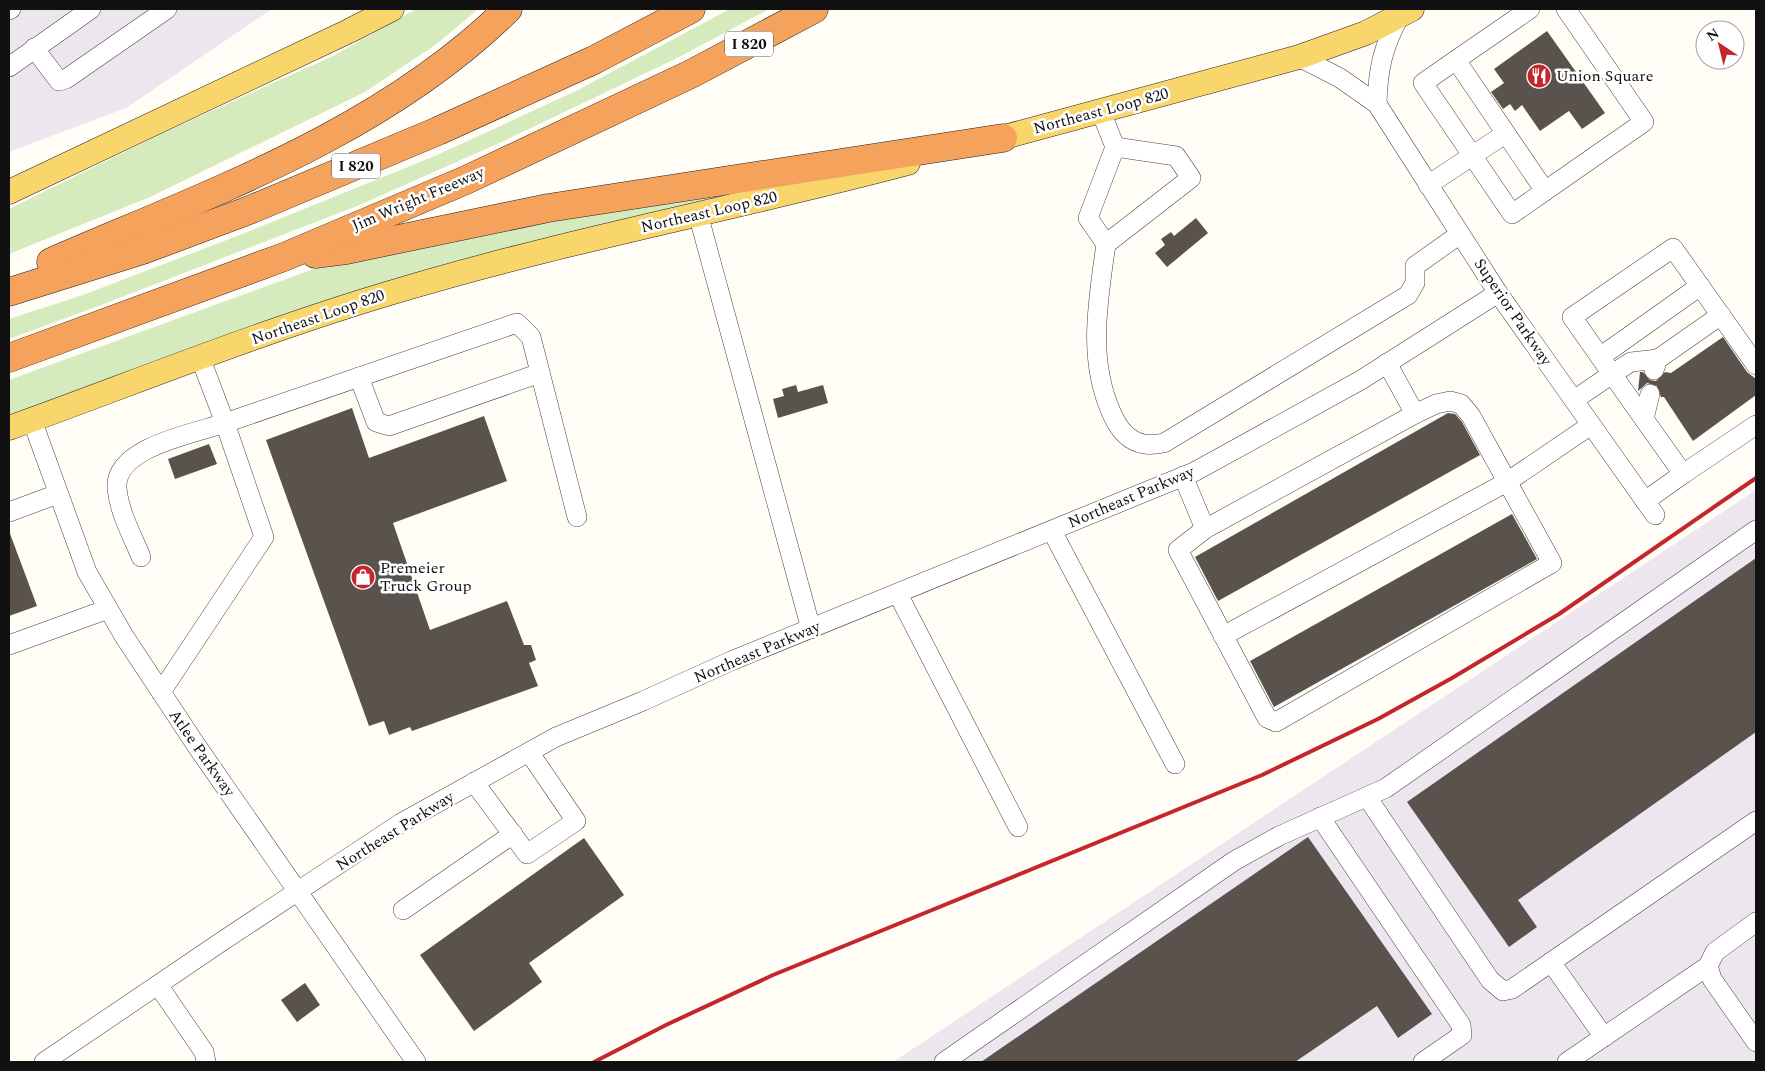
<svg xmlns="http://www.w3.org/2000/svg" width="1765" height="1071" viewBox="0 0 1765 1071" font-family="Spectral,serif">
	<rect width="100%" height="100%" fill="#fffdf5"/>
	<g fill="#eee6ef">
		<path d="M 9,9 L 272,9 L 126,108 L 9,152 Z"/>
		<path d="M 1756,490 L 1756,1062 L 893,1062 Z"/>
	</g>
	<g fill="#d5ebbd">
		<path d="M 416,9 L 478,9 L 438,43 L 365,92 L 150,197 L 9,254 L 9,209 L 161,134 L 335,55 Z"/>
		<path d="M 730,9 L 769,9 L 679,57 L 506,140 L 357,206 L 96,307 L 9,339 L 9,319 L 83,295 L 245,233 L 435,156 L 576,91 Z"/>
		<path d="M 751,192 L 336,298 L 162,358 L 9,416 L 9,380 L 322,266 L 507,227 Z"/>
	</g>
	<g fill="#5a524d">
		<path d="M 1547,31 L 1605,113 L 1582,129 L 1569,111 L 1540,131 L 1522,105 L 1515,111 L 1510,104 L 1503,109 L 1491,92 L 1504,83 L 1494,69 Z"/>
		<path d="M 1196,218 L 1208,233 L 1167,267 L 1155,253 L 1165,245 L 1161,239 L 1171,232 L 1174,236 Z"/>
		<path d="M 1723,337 L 1747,372 L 1756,379 L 1756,395 L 1693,441 L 1664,397 L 1661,397 L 1657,386 L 1647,383 L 1638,391 L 1640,372 L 1643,372 L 1650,380 L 1656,381 L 1665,372 L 1671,373 Z"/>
		<path d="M 796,385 L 798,392 L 823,385 L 828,403 L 778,418 L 773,399 L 784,396 L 782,389 Z"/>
		<path d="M 352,408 L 369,458 L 484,416 L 507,481 L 393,523 L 430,630 L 507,601 L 524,645 L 531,645 L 536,660 L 529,663 L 538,686 L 412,731 L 410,727 L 389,735 L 384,721 L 369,726 L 266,440 Z"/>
		<path d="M 1448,413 L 1455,414 L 1462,422 L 1480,455 L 1218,601 L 1195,557 Z"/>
		<path d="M 209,444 L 217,464 L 175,479 L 168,459 Z"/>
		<path d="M 1512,514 L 1537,559 L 1274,707 L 1250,661 Z"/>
		<path d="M 9,531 L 37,606 L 9,616 Z"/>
		<path d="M 1756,558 L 1756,732 L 1518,900 L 1537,927 L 1509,947 L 1407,802 Z"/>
		<path d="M 1308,837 L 1432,1014 L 1398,1038 L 1377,1006 L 1295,1062 L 981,1062 Z"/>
		<path d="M 584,838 L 624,895 L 529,963 L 542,982 L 474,1031 L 420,955 Z"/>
		<path d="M 305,983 L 320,1005 L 297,1022 L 281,1000 Z"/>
	</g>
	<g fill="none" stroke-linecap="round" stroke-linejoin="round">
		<defs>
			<g id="minor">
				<path d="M 1530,9 L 1456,60 L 1545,191 L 1644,122 L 1566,9"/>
				<path d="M 9,10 L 11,9"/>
				<path d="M 34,48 L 59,81 L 66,79 L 167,9"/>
				<path d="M 1299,57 L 1340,78 L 1377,104 L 1498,293 L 1655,515"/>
				<path d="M 1456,60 L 1423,83 L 1512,214 L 1545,191"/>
				<path d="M 9,67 L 91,9"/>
				<path d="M 1377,104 C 1378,68 1383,47 1400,15"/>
				<path d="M 1101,112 L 1115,147 L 1088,218 L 1106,244 C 1098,301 1087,360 1112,414 C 1118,428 1128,441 1144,444 C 1150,445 1158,444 1164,443 L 1408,295 L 1415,283 L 1415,266 L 1460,234"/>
				<path d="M 1428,185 L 1505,134"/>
				<path d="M 698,214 L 811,629"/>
				<path d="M 1106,244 L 1191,178 L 1176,156 L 1115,147"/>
				<path d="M 200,357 L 225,423 L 517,323 L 531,337 L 577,517"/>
				<path d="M 1600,357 L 1700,286"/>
				<path d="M 1658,359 L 1631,362 L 1612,374 L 1572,317 L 1673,248 L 1756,365"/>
				<path d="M 1387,363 L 1415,414"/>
				<path d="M 1654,370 L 1658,359 L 1721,315"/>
				<path d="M 359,377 L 376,422 L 389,426 L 540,373"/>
				<path d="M 1574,400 L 1612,374 L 1683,474 L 1645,501"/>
				<path d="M 1450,401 L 1461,404 L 1471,416 L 1552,563 L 1276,722 L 1267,718 L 1178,550 L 1205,529 L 1415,414 L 1436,404 Z"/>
				<path d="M 1644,419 L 1650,394"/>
				<path d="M 32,420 L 87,572 L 124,636 L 196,745 L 416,1062"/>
				<path d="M 1683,474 L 1756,425"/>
				<path d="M 1183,476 L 1205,529"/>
				<path d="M 9,512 L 58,494"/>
				<path d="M 1052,531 L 1175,764"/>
				<path d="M 141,557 C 132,535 119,512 117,488 C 114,447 196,433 225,423 L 264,537 L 161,692"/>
				<path d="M 898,594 L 1018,827"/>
				<path d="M 1223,636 L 1507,482 L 1591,425"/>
				<path d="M 9,645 L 108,609"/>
				<path d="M 474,782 L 527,854 L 576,821 L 529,752"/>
				<path d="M 1367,797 L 1490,980 L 1503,991 L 1512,989 L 1756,821"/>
				<path d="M 1320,817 L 1461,1025 L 1462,1035 L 1423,1062"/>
				<path d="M 403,910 L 513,834"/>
				<path d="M 1756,922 L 1715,952 L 1708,966 L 1712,979 L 1756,1042"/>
				<path d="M 1551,962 L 1604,1037"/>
				<path d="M 158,985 L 204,1052 L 206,1062"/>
				<path d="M 44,1062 L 221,942 L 401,823 L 556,737 L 643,701 L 731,661 L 1194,472 L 1361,380 L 1498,293"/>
				<path d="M 944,1062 L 1234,861 L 1279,836 L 1386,788 L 1756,530"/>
				<path d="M 1567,1062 L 1708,966"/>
			</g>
			<g id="major">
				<path d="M 986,142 L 1299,57 L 1366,33 L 1412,9"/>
				<path d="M 9,192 L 349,31 L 392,9"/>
				<path d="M 9,428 C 139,381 267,329 400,290 C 567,240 739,208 908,163"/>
			</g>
			<g id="highway">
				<path d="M 315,254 L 346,250 L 548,208 L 1003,138"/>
				<path d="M 51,262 C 210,193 382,133 508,9"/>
				<path d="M 9,292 L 143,250 L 252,209 L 438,131 L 594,60 L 691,9"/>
				<path d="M 9,358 L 284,257 L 466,180 L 691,74 L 814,9"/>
			</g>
		</defs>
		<use href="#minor" stroke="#444" stroke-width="20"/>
		<use href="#major" stroke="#222" stroke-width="25"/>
		<use href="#highway" stroke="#222" stroke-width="29"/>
		<use href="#minor" stroke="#fff" stroke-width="19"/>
		<use href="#major" stroke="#f9d66b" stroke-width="24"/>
		<use href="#highway" stroke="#f5a25d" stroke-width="28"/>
		<path stroke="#c4262e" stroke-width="4" d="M 594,1062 L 666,1025 L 773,975 L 1262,775 L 1378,719 L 1452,678 L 1559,614 L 1756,478"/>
	</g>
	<defs>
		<symbol id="restaurant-disc" viewBox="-11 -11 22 22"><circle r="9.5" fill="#c4262e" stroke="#fff"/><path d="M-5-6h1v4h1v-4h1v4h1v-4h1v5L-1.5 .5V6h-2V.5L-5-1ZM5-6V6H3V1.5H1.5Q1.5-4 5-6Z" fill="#fff"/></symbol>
		<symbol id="shop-disc" viewBox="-11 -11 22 22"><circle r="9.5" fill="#c4262e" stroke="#fff"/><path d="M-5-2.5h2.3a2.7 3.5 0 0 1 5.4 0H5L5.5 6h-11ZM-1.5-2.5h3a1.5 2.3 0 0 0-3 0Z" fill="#fff"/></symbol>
	</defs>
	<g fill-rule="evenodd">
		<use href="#restaurant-disc" x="1525" y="62" width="28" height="28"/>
		<use href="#shop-disc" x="349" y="563" width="28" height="28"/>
	</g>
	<g text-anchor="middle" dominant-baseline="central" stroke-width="5" stroke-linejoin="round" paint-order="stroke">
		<g fill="#fff" stroke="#585858" stroke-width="1">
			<rect x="725" y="31.5" width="48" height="25" rx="4"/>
			<rect x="332" y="153.5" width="48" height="25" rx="4"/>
		</g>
		<g font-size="15" font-weight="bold" fill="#111">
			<text x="749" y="44">I 820</text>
			<text x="356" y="166">I 820</text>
		</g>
		<g font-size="16" fill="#111" stroke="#fff" text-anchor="start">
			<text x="1556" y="76">Union Square</text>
			<text x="380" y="568">Premeier<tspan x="380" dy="18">Truck Group</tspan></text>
		</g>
		<g font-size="16" fill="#111" stroke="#fff">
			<text transform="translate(1101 111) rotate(-15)">Northeast Loop 820</text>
			<text transform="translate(418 199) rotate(-23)">Jim Wright Freeway</text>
			<text transform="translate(709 212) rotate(-13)">Northeast Loop 820</text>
			<text transform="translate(1513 312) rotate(56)">Superior Parkway</text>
			<text transform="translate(318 317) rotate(-19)">Northeast Loop 820</text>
			<text transform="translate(1131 497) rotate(-23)">Northeast Parkway</text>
			<text transform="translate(757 652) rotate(-23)">Northeast Parkway</text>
			<text transform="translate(202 753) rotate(55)">Atlee Parkway</text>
			<text transform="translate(395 831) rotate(-32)">Northeast Parkway</text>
		</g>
	</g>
	<rect width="1765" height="1071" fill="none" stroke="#111111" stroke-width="20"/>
	<g transform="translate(1720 45) rotate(325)"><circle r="24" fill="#ffffff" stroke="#a0a0a0"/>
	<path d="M0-4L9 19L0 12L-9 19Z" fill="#c4262e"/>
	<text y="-8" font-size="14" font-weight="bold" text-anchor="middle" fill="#111111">N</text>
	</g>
</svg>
